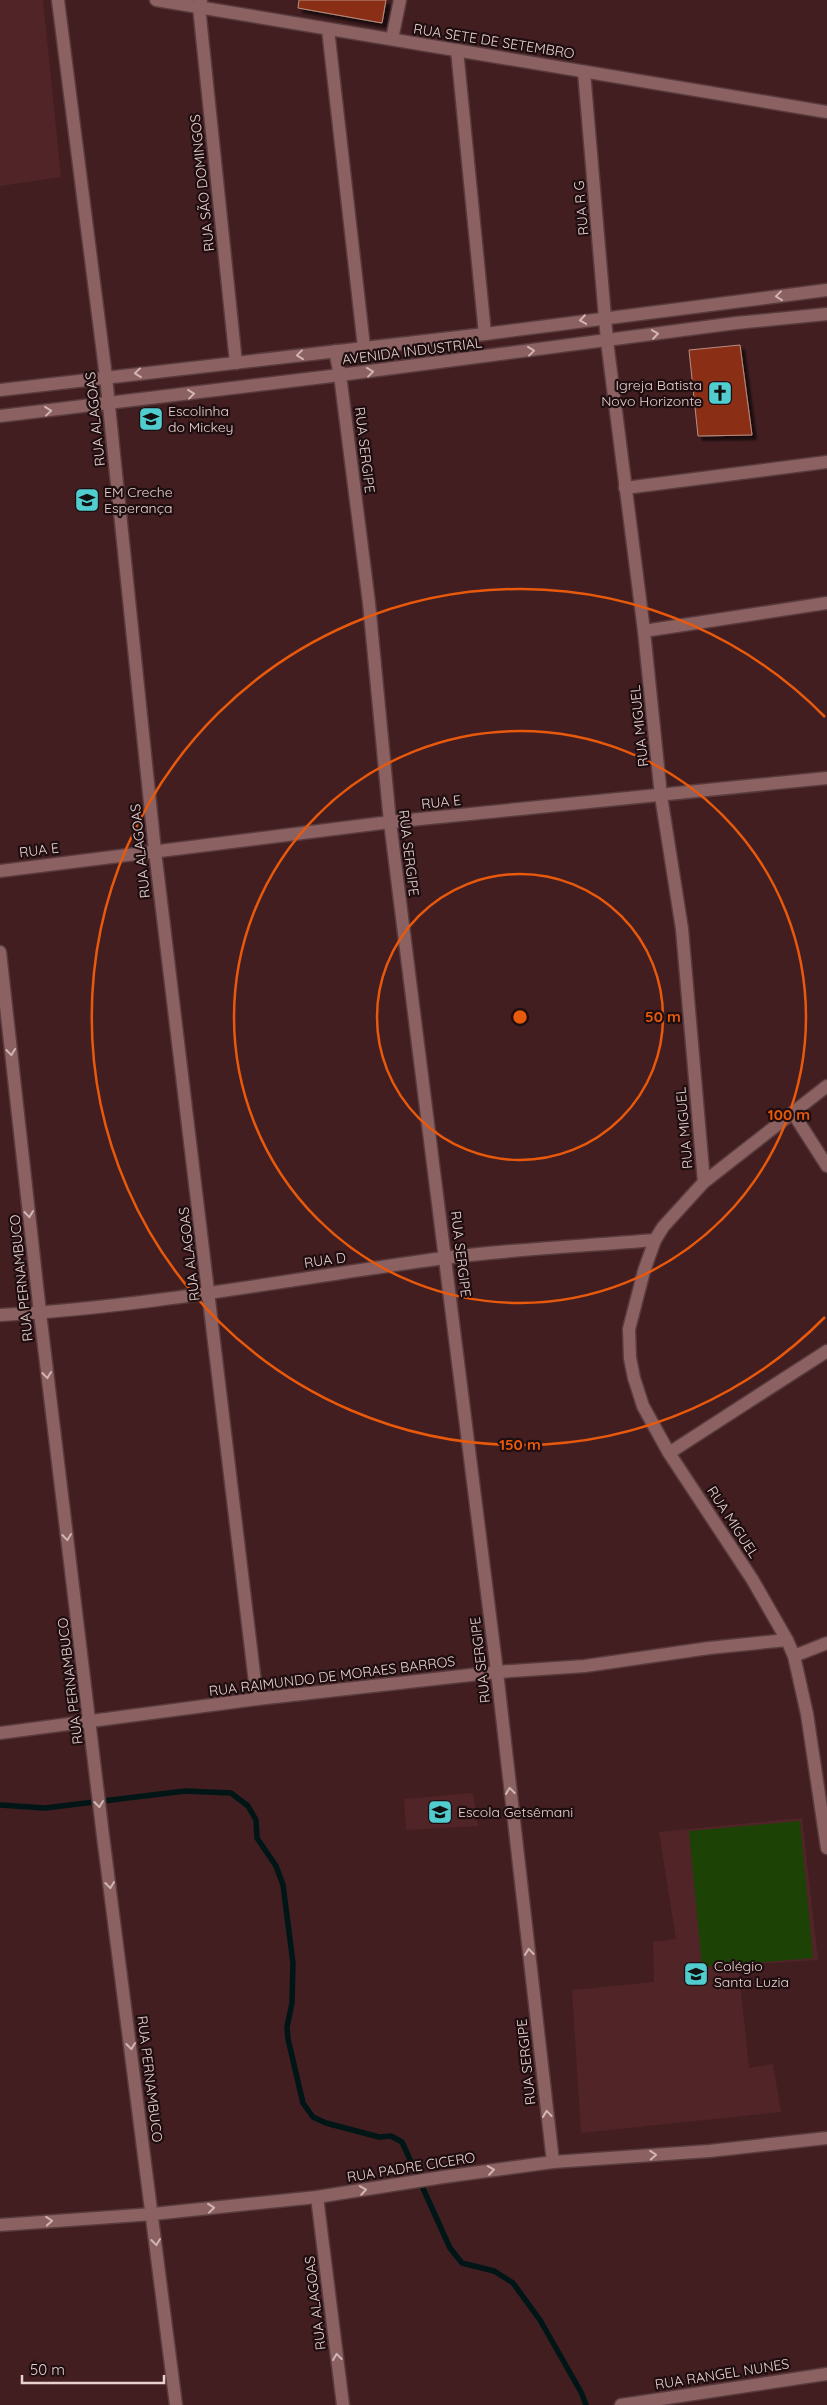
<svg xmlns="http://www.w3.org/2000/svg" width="827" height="2405" viewBox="0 0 827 2405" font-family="Quicksand,sans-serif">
	<defs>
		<filter id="shadow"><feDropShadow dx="4.5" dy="4.5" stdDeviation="1" flood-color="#0009"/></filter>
	</defs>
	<rect width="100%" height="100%" fill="#421e21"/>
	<g fill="#512528">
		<path d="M 0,0 L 43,0 L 61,177 L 0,186 Z"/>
		<path d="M 473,1793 L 478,1826 L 406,1830 L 404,1799 Z"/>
		<path d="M 802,1818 L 818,1960 L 738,1965 L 749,2068 L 773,2064 L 781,2112 L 581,2133 L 572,1990 L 654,1982 L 653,1942 L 676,1939 L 659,1832 Z"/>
	</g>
	<path fill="#1c4206" d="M 800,1821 L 813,1958 L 702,1967 L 689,1831 Z"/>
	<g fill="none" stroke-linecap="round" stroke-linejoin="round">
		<path stroke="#001616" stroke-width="5.5" d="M 0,1805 L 45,1808 L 185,1791 L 231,1793 L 248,1806 L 256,1820 L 257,1838 L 276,1866 L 283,1885 L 293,1963 L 292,2003 L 287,2027 L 288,2039 L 303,2103 L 313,2117 L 326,2123 L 379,2137 L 391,2136 L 402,2142 L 450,2248 L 462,2263 L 494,2271 L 513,2283 L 540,2320 L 581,2392 L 586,2405"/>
	</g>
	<g fill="#8a2f13" stroke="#b98e82" filter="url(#shadow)">
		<path d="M 299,0 L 386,0 L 382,23 L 298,8 Z"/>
		<path d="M 740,345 L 752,435 L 698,436 L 689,350 Z"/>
	</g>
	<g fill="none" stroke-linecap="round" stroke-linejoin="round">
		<defs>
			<g id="street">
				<path d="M 58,0 L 106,377 L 155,851 L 257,1699"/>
				<path d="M 156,0 L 827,112"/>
				<path d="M 201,0 L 199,7 L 236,363"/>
				<path d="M 328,29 L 364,347"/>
				<path d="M 392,39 L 400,0"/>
				<path d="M 457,50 L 485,334"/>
				<path d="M 584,72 L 607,341 L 644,631 L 661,796 L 682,929 L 704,1182"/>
				<path d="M 335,351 L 340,375 L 369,603 L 390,822 L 497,1672 L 553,2162"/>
				<path d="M 625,488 L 827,462"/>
				<path d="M 644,631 L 827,603"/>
				<path d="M 0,871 L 390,822 L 827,778"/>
				<path d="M 0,952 L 40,1313 L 103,1836 L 176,2405"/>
				<path d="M 827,1086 L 704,1182 L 663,1227 L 655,1240 L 644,1271 L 629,1329 L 630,1358 L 634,1378 L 643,1406 L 669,1453 L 752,1579 L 787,1640 L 794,1656 L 807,1714 L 827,1848"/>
				<path d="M 793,1113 L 827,1166"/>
				<path d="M 0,1315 C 149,1307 296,1278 444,1258 C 513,1249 585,1246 655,1240"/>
				<path d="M 669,1453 L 827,1351"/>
				<path d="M 794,1656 L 827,1643"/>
				<path d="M 0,1733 L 257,1699 L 497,1672 L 585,1666 L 709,1648 L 787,1640"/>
				<path d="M 621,2405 L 827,2374"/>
			</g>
			<g id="secondary">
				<path d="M 0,390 L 485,334 L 827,290"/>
				<path d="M 0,416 L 340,375 L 736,323 L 827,314"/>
				<path d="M 317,2197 L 343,2405"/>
				<path d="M 0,2225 L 153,2214 L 317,2197 L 443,2177 L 553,2162 L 709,2151 L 827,2138"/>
			</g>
		</defs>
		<use href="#street" stroke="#593b3d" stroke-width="15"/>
		<use href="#secondary" stroke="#593b3d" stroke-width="15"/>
		<use href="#street" stroke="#8b6162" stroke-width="12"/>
		<use href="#secondary" stroke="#8b6162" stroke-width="12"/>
	</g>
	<defs><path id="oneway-chevron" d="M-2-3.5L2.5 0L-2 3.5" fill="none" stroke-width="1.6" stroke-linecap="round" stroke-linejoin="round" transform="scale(1.25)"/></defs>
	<g stroke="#d2b4b4">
		<use href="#oneway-chevron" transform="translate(779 296) rotate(173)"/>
		<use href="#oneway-chevron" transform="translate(583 320) rotate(172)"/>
		<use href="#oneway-chevron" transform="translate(655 334) rotate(-8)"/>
		<use href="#oneway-chevron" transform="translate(531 351) rotate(-7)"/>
		<use href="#oneway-chevron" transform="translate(300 355) rotate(173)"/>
		<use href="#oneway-chevron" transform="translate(370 372) rotate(-7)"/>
		<use href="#oneway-chevron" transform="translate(138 373) rotate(174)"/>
		<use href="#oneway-chevron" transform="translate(191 394) rotate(-7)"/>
		<use href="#oneway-chevron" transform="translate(48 411) rotate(-6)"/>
		<use href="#oneway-chevron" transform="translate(11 1052) rotate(84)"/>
		<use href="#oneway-chevron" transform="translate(29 1214) rotate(84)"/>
		<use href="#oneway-chevron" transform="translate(47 1375) rotate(83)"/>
		<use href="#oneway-chevron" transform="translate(67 1537) rotate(83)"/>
		<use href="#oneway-chevron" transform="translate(510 1791) rotate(-96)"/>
		<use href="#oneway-chevron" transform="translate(99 1804) rotate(83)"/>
		<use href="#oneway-chevron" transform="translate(110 1885) rotate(83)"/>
		<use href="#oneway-chevron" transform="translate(529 1952) rotate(-96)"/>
		<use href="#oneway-chevron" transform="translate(131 2046) rotate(83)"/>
		<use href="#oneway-chevron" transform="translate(547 2114) rotate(-96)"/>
		<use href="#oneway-chevron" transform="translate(653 2155) rotate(-4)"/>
		<use href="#oneway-chevron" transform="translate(491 2170) rotate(-8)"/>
		<use href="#oneway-chevron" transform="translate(363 2190) rotate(-9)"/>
		<use href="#oneway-chevron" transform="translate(211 2208) rotate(-6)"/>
		<use href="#oneway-chevron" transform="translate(49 2221) rotate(-4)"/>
		<use href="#oneway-chevron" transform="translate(156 2242) rotate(83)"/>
		<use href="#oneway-chevron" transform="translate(337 2357) rotate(-97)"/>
	</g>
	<g fill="none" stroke="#e8590c" stroke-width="2.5">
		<circle cx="520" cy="1017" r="143"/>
		<circle cx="520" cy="1017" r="286"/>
		<path d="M825 1317A428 428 0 1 1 825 717"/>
	</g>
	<defs>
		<symbol id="church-square" viewBox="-11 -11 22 22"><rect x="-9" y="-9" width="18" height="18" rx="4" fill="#52cdcf" stroke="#1e0e0f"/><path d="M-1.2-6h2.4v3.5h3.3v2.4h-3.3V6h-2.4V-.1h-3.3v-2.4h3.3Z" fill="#111"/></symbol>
		<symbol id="school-square" viewBox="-11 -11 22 22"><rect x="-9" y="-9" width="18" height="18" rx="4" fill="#52cdcf" stroke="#1e0e0f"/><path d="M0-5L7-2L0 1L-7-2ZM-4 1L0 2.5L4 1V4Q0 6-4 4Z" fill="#111"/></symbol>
	</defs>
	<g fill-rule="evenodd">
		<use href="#church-square" x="706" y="379" width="28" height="28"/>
		<use href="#school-square" x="137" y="405" width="28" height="28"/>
		<use href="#school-square" x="73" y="486" width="28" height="28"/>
		<use href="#school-square" x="426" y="1798" width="28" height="28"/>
		<use href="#school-square" x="682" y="1960" width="28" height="28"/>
	</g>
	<g text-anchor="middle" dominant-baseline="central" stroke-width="4.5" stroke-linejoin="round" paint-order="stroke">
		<g font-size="14" fill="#e9d0d0" stroke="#1e0e0f">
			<text transform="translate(494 41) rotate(9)">RUA SETE DE SETEMBRO</text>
			<text transform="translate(202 183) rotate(-96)">RUA SÃO DOMINGOS</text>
			<text transform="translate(581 208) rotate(-95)">RUA R G</text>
			<text transform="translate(412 351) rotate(-7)">AVENIDA INDUSTRIAL</text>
			<text transform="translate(95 419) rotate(-96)">RUA ALAGOAS</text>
			<text transform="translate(365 450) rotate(83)">RUA SERGIPE</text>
			<text transform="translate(639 726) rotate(-96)">RUA MIGUEL</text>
			<text transform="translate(441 802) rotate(-6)">RUA E</text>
			<text transform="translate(39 850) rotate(-7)">RUA E</text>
			<text transform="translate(140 851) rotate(-96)">RUA ALAGOAS</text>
			<text transform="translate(409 853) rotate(83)">RUA SERGIPE</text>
			<text transform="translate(684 1128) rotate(-95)">RUA MIGUEL</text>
			<text transform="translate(189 1254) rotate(-97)">RUA ALAGOAS</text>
			<text transform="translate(461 1254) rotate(83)">RUA SERGIPE</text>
			<text transform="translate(325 1260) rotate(-8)">RUA D</text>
			<text transform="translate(21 1278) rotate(-96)">RUA PERNAMBUCO</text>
			<text transform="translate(733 1522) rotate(57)">RUA MIGUEL</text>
			<text transform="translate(480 1660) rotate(-97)">RUA SERGIPE</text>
			<text transform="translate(332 1676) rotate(-7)">RUA RAIMUNDO DE MORAES BARROS</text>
			<text transform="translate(70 1681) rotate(-97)">RUA PERNAMBUCO</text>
			<text transform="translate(526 2062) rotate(-96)">RUA SERGIPE</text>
			<text transform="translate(150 2079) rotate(83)">RUA PERNAMBUCO</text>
			<text transform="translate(411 2167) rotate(-9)">RUA PADRE CICERO</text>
			<text transform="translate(315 2303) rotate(-97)">RUA ALAGOAS</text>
			<text transform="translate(722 2374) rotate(-9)">RUA RANGEL NUNES</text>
		</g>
		<g font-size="14" fill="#e9d0d0" stroke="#1e0e0f" text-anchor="start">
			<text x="702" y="385" text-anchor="end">Igreja Batista<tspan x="702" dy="16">Novo Horizonte</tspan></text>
			<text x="168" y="411">Escolinha<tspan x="168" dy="16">do Mickey</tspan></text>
			<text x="104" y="492">EM Creche<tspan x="104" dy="16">Esperança</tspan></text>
			<text x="458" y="1812">Escola Getsêmani</text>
			<text x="714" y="1966">Colégio<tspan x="714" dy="16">Santa Luzia</tspan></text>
		</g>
	</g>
	<circle cx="520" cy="1017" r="8" fill="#e8590c" stroke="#1e0e0f" stroke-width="2.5"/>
	<g font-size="15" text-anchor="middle" font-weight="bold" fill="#e8590c" stroke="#1e0e0f" stroke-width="4.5" stroke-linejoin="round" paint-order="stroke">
		<text x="663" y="1022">50 m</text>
		<text x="789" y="1120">100 m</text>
		<text x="520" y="1450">150 m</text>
	</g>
	<path d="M22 2375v8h142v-8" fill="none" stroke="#e9d0d0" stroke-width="2.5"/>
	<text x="30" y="2375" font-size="15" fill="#e9d0d0" stroke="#1e0e0f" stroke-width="4" paint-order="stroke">50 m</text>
</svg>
